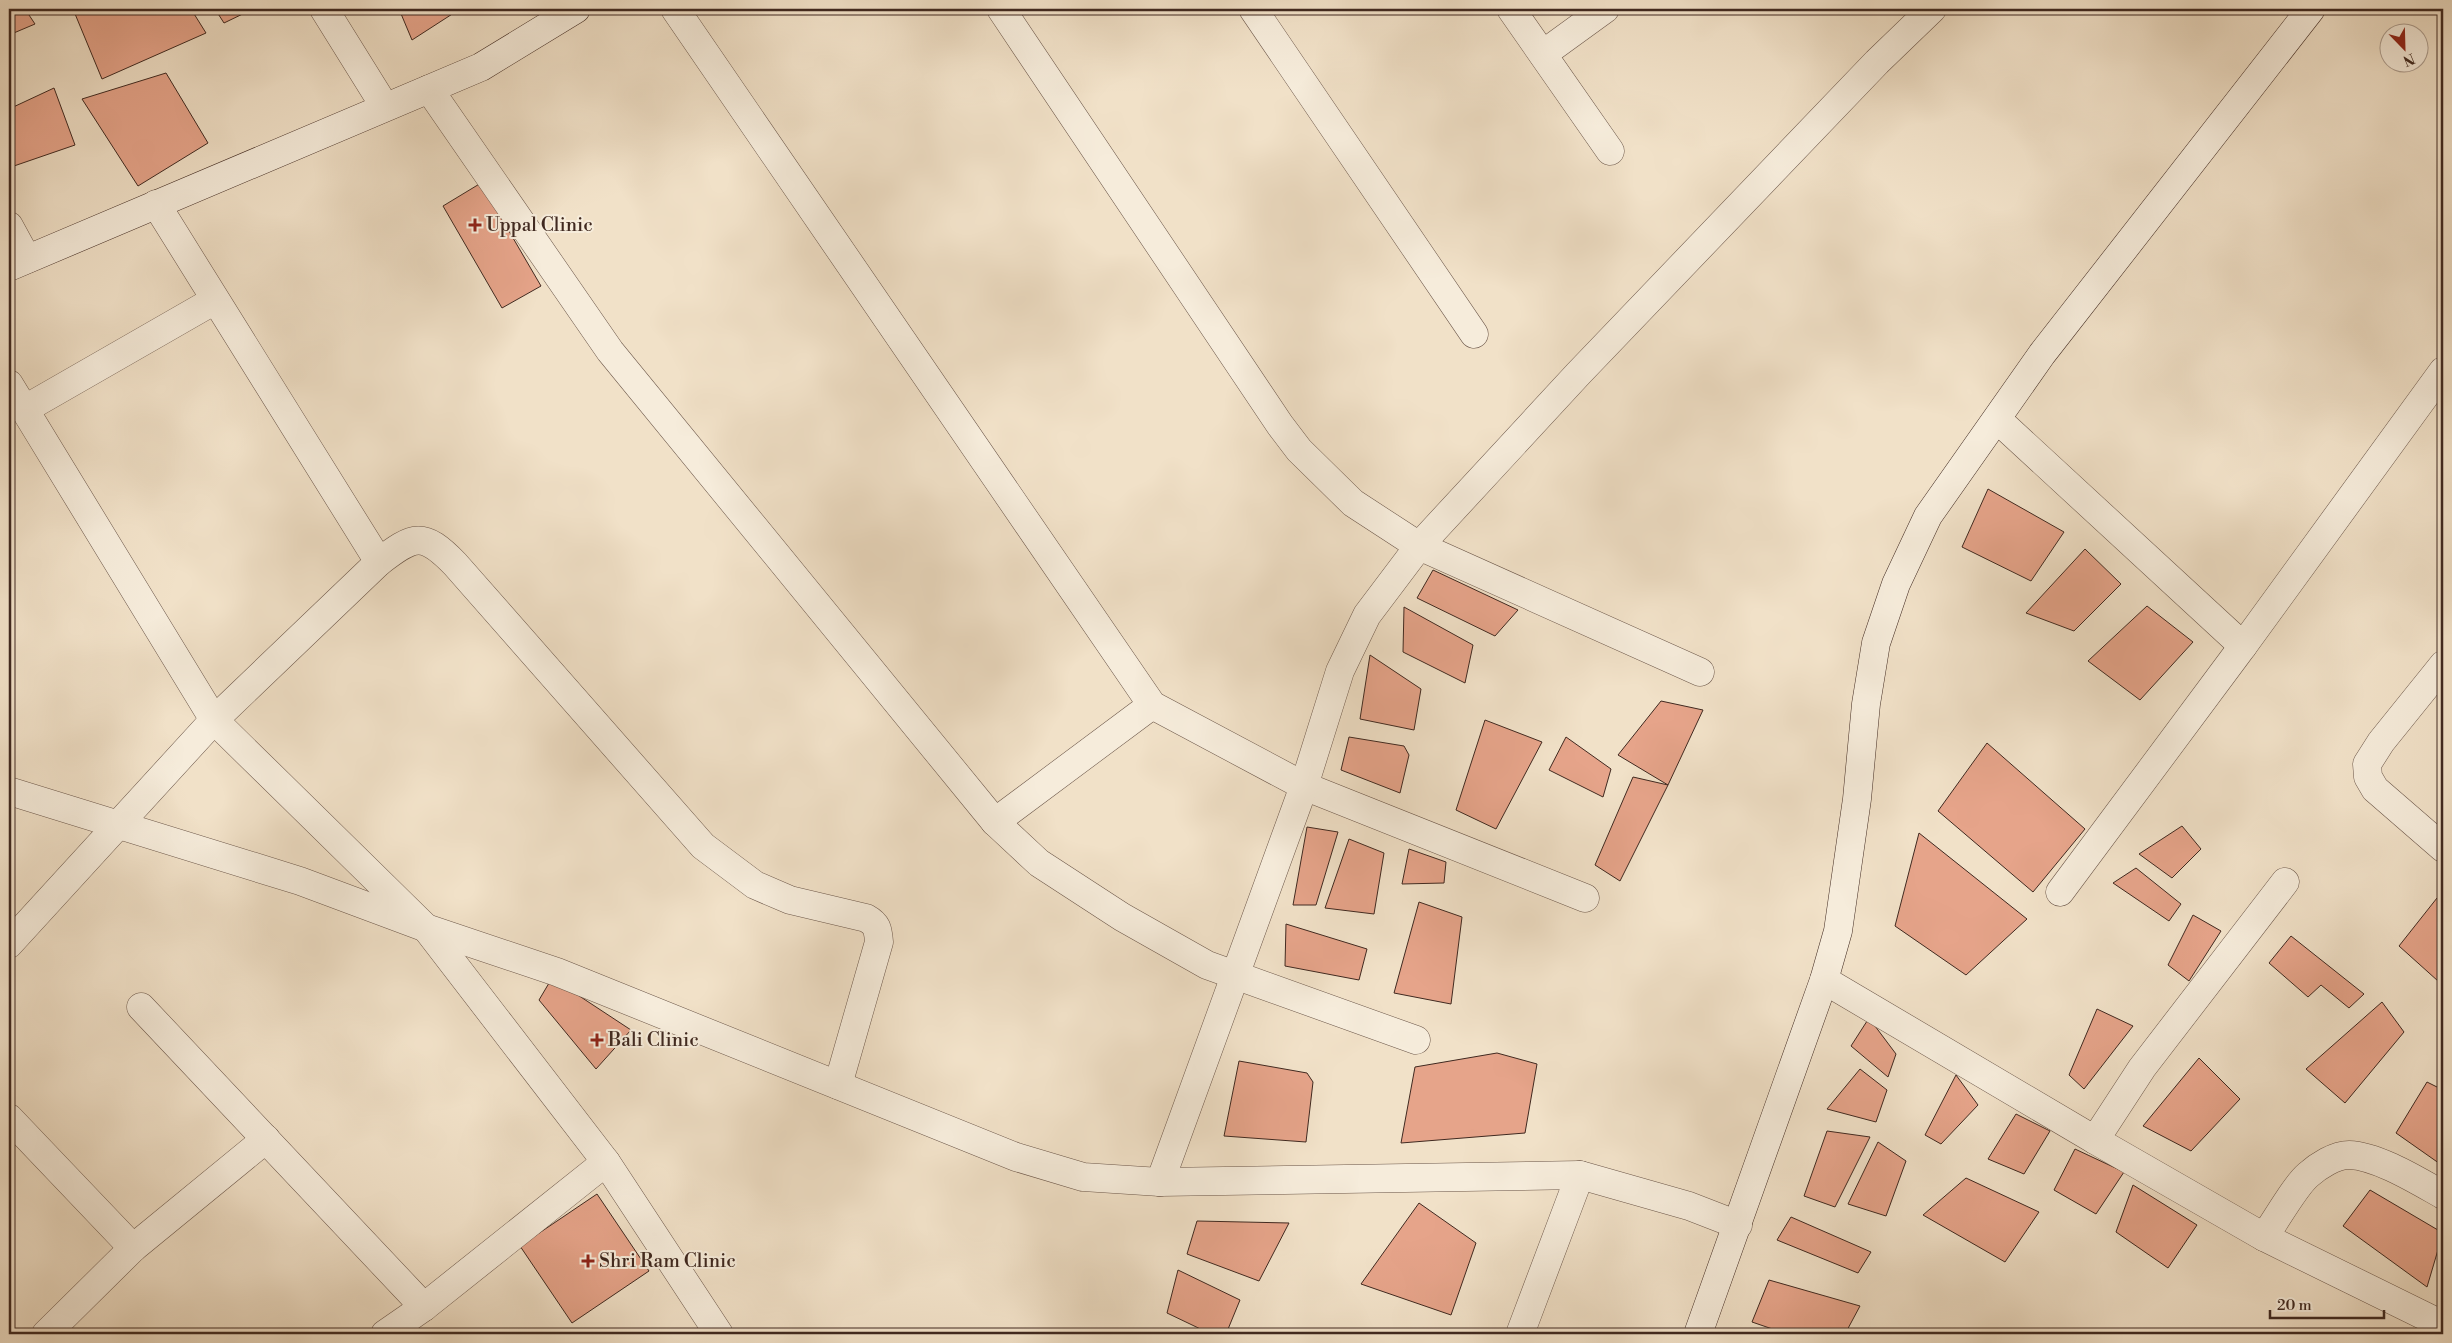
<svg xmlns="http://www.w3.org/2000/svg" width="2452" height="1343" viewBox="0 0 2452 1343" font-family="'Libre Bodoni',serif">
	<rect width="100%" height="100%" fill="#f1e1c8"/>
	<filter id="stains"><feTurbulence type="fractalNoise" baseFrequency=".004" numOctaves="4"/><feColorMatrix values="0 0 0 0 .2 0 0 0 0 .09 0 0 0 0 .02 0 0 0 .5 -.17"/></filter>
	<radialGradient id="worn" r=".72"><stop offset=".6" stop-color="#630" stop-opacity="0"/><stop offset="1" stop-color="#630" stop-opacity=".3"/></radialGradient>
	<g fill="#e6a48a" stroke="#402920">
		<path d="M 9,9 L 25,9 L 35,24 L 9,35 Z"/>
		<path d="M 73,9 L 191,9 L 206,33 L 102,79 Z"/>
		<path d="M 215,9 L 253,9 L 224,23 Z"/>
		<path d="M 399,9 L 460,9 L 412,40 Z"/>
		<path d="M 166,73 L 208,143 L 138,186 L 82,99 Z"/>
		<path d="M 54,88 L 75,145 L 11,167 L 9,164 L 9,109 Z"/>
		<path d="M 481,183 L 541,286 L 502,308 L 443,206 Z"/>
		<path d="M 1988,489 L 2064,532 L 2031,581 L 1962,547 Z"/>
		<path d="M 2085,549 L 2121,584 L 2074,631 L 2026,613 Z"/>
		<path d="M 1433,570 L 1518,610 L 1495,636 L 1417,598 Z"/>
		<path d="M 2147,606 L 2193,642 L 2140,700 L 2088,661 Z"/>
		<path d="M 1404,607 L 1473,645 L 1465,683 L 1403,652 Z"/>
		<path d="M 1370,655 L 1421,689 L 1414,730 L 1360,719 Z"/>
		<path d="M 1661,701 L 1703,710 L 1668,785 L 1618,755 Z"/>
		<path d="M 1485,720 L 1542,742 L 1496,829 L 1456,810 Z"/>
		<path d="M 1349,737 L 1404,746 L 1409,755 L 1400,793 L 1341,770 Z"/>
		<path d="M 1566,737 L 1611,769 L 1603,797 L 1549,770 Z"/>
		<path d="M 1987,743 L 2085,829 L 2033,892 L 1938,811 Z"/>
		<path d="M 1633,777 L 1668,785 L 1620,881 L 1595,865 Z"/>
		<path d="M 2182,826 L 2201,849 L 2172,878 L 2139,854 Z"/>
		<path d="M 1307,827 L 1338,832 L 1316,905 L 1293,905 Z"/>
		<path d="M 1919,833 L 2027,919 L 1966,975 L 1895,926 Z"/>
		<path d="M 1349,839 L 1384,853 L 1374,914 L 1325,908 Z"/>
		<path d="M 1409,849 L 1446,862 L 1444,883 L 1402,884 Z"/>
		<path d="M 2136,868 L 2181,904 L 2169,921 L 2113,883 Z"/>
		<path d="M 2437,898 L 2443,901 L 2443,977 L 2438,981 L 2399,946 Z"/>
		<path d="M 1419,902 L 1462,917 L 1451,1004 L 1394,993 Z"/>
		<path d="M 2193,915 L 2221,931 L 2189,981 L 2168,965 Z"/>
		<path d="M 1286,924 L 1367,949 L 1359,980 L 1285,966 Z"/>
		<path d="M 2291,936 L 2364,994 L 2349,1008 L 2321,985 L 2308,997 L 2269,963 Z"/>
		<path d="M 552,978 L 631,1030 L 596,1069 L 539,1000 Z"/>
		<path d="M 2382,1002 L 2404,1032 L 2345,1103 L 2306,1069 Z"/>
		<path d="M 2097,1009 L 2133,1026 L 2084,1089 L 2069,1075 Z"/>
		<path d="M 1869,1018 L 1896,1054 L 1888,1077 L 1851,1046 Z"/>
		<path d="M 1497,1053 L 1537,1064 L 1525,1133 L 1401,1143 L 1415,1067 Z"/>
		<path d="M 2199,1058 L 2240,1099 L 2191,1151 L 2143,1126 Z"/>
		<path d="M 1239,1061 L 1307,1073 L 1313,1082 L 1306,1142 L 1224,1136 Z"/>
		<path d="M 1860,1069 L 1887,1090 L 1876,1122 L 1827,1109 Z"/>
		<path d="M 1956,1075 L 1978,1105 L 1941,1144 L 1925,1135 Z"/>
		<path d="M 2427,1082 L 2443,1090 L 2443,1166 L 2396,1133 Z"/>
		<path d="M 2016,1114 L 2050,1131 L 2024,1174 L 1988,1159 Z"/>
		<path d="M 1827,1131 L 1870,1137 L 1835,1207 L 1804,1196 Z"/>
		<path d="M 1878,1142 L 1906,1161 L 1886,1216 L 1848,1204 Z"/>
		<path d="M 2075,1149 L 2124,1172 L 2096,1214 L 2054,1190 Z"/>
		<path d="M 1966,1178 L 2039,1212 L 2005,1262 L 1923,1215 Z"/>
		<path d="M 2133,1185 L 2197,1225 L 2168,1268 L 2116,1232 Z"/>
		<path d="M 2370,1190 L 2443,1233 L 2427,1287 L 2343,1226 Z"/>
		<path d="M 597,1194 L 649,1271 L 572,1323 L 520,1246 Z"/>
		<path d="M 1419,1203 L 1476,1243 L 1451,1315 L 1361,1284 Z"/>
		<path d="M 1791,1217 L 1871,1252 L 1858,1273 L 1777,1240 Z"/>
		<path d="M 1197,1221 L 1289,1223 L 1259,1281 L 1187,1254 Z"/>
		<path d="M 1178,1270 L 1240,1300 L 1226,1334 L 1211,1334 L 1167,1313 Z"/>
		<path d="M 1769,1280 L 1860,1306 L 1845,1334 L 1787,1334 L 1752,1322 Z"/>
	</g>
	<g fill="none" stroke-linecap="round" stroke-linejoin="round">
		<defs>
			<g id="street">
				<path d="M 324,9 L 385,107"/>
				<path d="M 675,9 L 1152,705 L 1304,786 L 1585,898"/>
				<path d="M 1001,9 L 1280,425 L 1299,450 L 1353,503 L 1419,546 L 1700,672"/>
				<path d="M 1253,9 L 1474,334"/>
				<path d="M 1511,9 L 1610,151"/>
				<path d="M 1543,54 L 1605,9"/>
				<path d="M 429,89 L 610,351 L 995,822 L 1039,863 L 1122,917 L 1207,965 L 1416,1040"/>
				<path d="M 156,204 L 379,562"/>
				<path d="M 9,226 L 27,259"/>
				<path d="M 9,384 L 214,720 L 426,928 L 606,1162 L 719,1334"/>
				<path d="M 25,409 L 215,300"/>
				<path d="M 1998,420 L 2243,646 L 2443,371"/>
				<path d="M 2443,665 L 2381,742 L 2367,764 L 2368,777 L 2375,789 L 2443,848"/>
				<path d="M 9,791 L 300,881 L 426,928 L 557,972 L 1016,1157 L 1083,1177 L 1160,1182 L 1580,1175 L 1689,1206 L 1738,1225"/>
				<path d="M 995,822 L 1152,705"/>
				<path d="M 2060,892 L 2243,646"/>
				<path d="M 9,944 L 214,720 L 379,562 C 414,535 423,531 455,564 L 703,846 L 755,885 L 790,900 L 866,918 C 877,924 878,929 879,942 L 838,1085"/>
				<path d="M 1824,980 L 2095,1140 L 2142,1068 L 2285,882"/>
				<path d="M 141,1007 L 424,1307"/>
				<path d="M 9,1118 L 133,1248"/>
				<path d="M 2095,1140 L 2264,1237 C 2275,1222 2295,1186 2308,1175 C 2318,1166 2335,1155 2349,1155 C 2378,1156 2418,1181 2443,1195"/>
				<path d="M 1160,1182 L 1304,786 L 1340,671 L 1367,615 L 1419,546 L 1578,374 L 1877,62 L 1932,9"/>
				<path d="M 2264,1237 L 2443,1325"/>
				<path d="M 46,1334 L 133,1248 L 266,1139"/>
				<path d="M 385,1334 L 424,1307 L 606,1162"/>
				<path d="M 1520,1334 L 1580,1175"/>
			</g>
			<g id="secondary">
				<path d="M 9,267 L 481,67 L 576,9"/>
				<path d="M 1698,1334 L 1824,980 L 1838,931 L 1857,799 L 1866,704 L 1876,643 L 1896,584 L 1928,516 L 2042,354 L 2311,9"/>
			</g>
		</defs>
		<use href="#street" stroke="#6c574a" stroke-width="29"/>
		<use href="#secondary" stroke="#402920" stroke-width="29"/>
		<use href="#street" stroke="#f6ecdb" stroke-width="28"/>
		<use href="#secondary" stroke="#f6ecdb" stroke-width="28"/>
	</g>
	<g fill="#8f2418" stroke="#f6ecdb" stroke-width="2">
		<path d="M472.5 217.5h5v5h5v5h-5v5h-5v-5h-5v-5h5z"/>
		<path d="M594.5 1032.5h5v5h5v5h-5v5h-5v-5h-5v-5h5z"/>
		<path d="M585.5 1253.5h5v5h5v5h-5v5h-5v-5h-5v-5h5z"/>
	</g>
	<g text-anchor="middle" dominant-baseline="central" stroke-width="4" stroke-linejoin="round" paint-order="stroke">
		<g font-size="19" fill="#402920" stroke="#f6ecdb" text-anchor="start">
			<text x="486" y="225">Uppal Clinic</text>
			<text x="608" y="1040">Bali Clinic</text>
			<text x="599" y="1261">Shri Ram Clinic</text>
		</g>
	</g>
	<rect width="2452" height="1343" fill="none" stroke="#f1e1c8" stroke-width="30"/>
	<rect x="10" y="10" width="2432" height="1323" fill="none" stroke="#402920" stroke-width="2.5"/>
	<rect x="15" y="15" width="2422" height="1313" fill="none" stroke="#402920"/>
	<g transform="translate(2404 48) rotate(157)"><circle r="24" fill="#f6ecdb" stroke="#ad9e90"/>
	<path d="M0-4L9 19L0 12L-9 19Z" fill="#8f2418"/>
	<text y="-8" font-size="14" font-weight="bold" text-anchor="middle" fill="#402920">N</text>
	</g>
	<path d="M2270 1310v8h114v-8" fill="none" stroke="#402920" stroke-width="2.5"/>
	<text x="2277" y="1310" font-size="15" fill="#402920" stroke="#f6ecdb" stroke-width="4" paint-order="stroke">20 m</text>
	<rect width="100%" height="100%" filter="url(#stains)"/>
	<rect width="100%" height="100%" fill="url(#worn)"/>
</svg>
